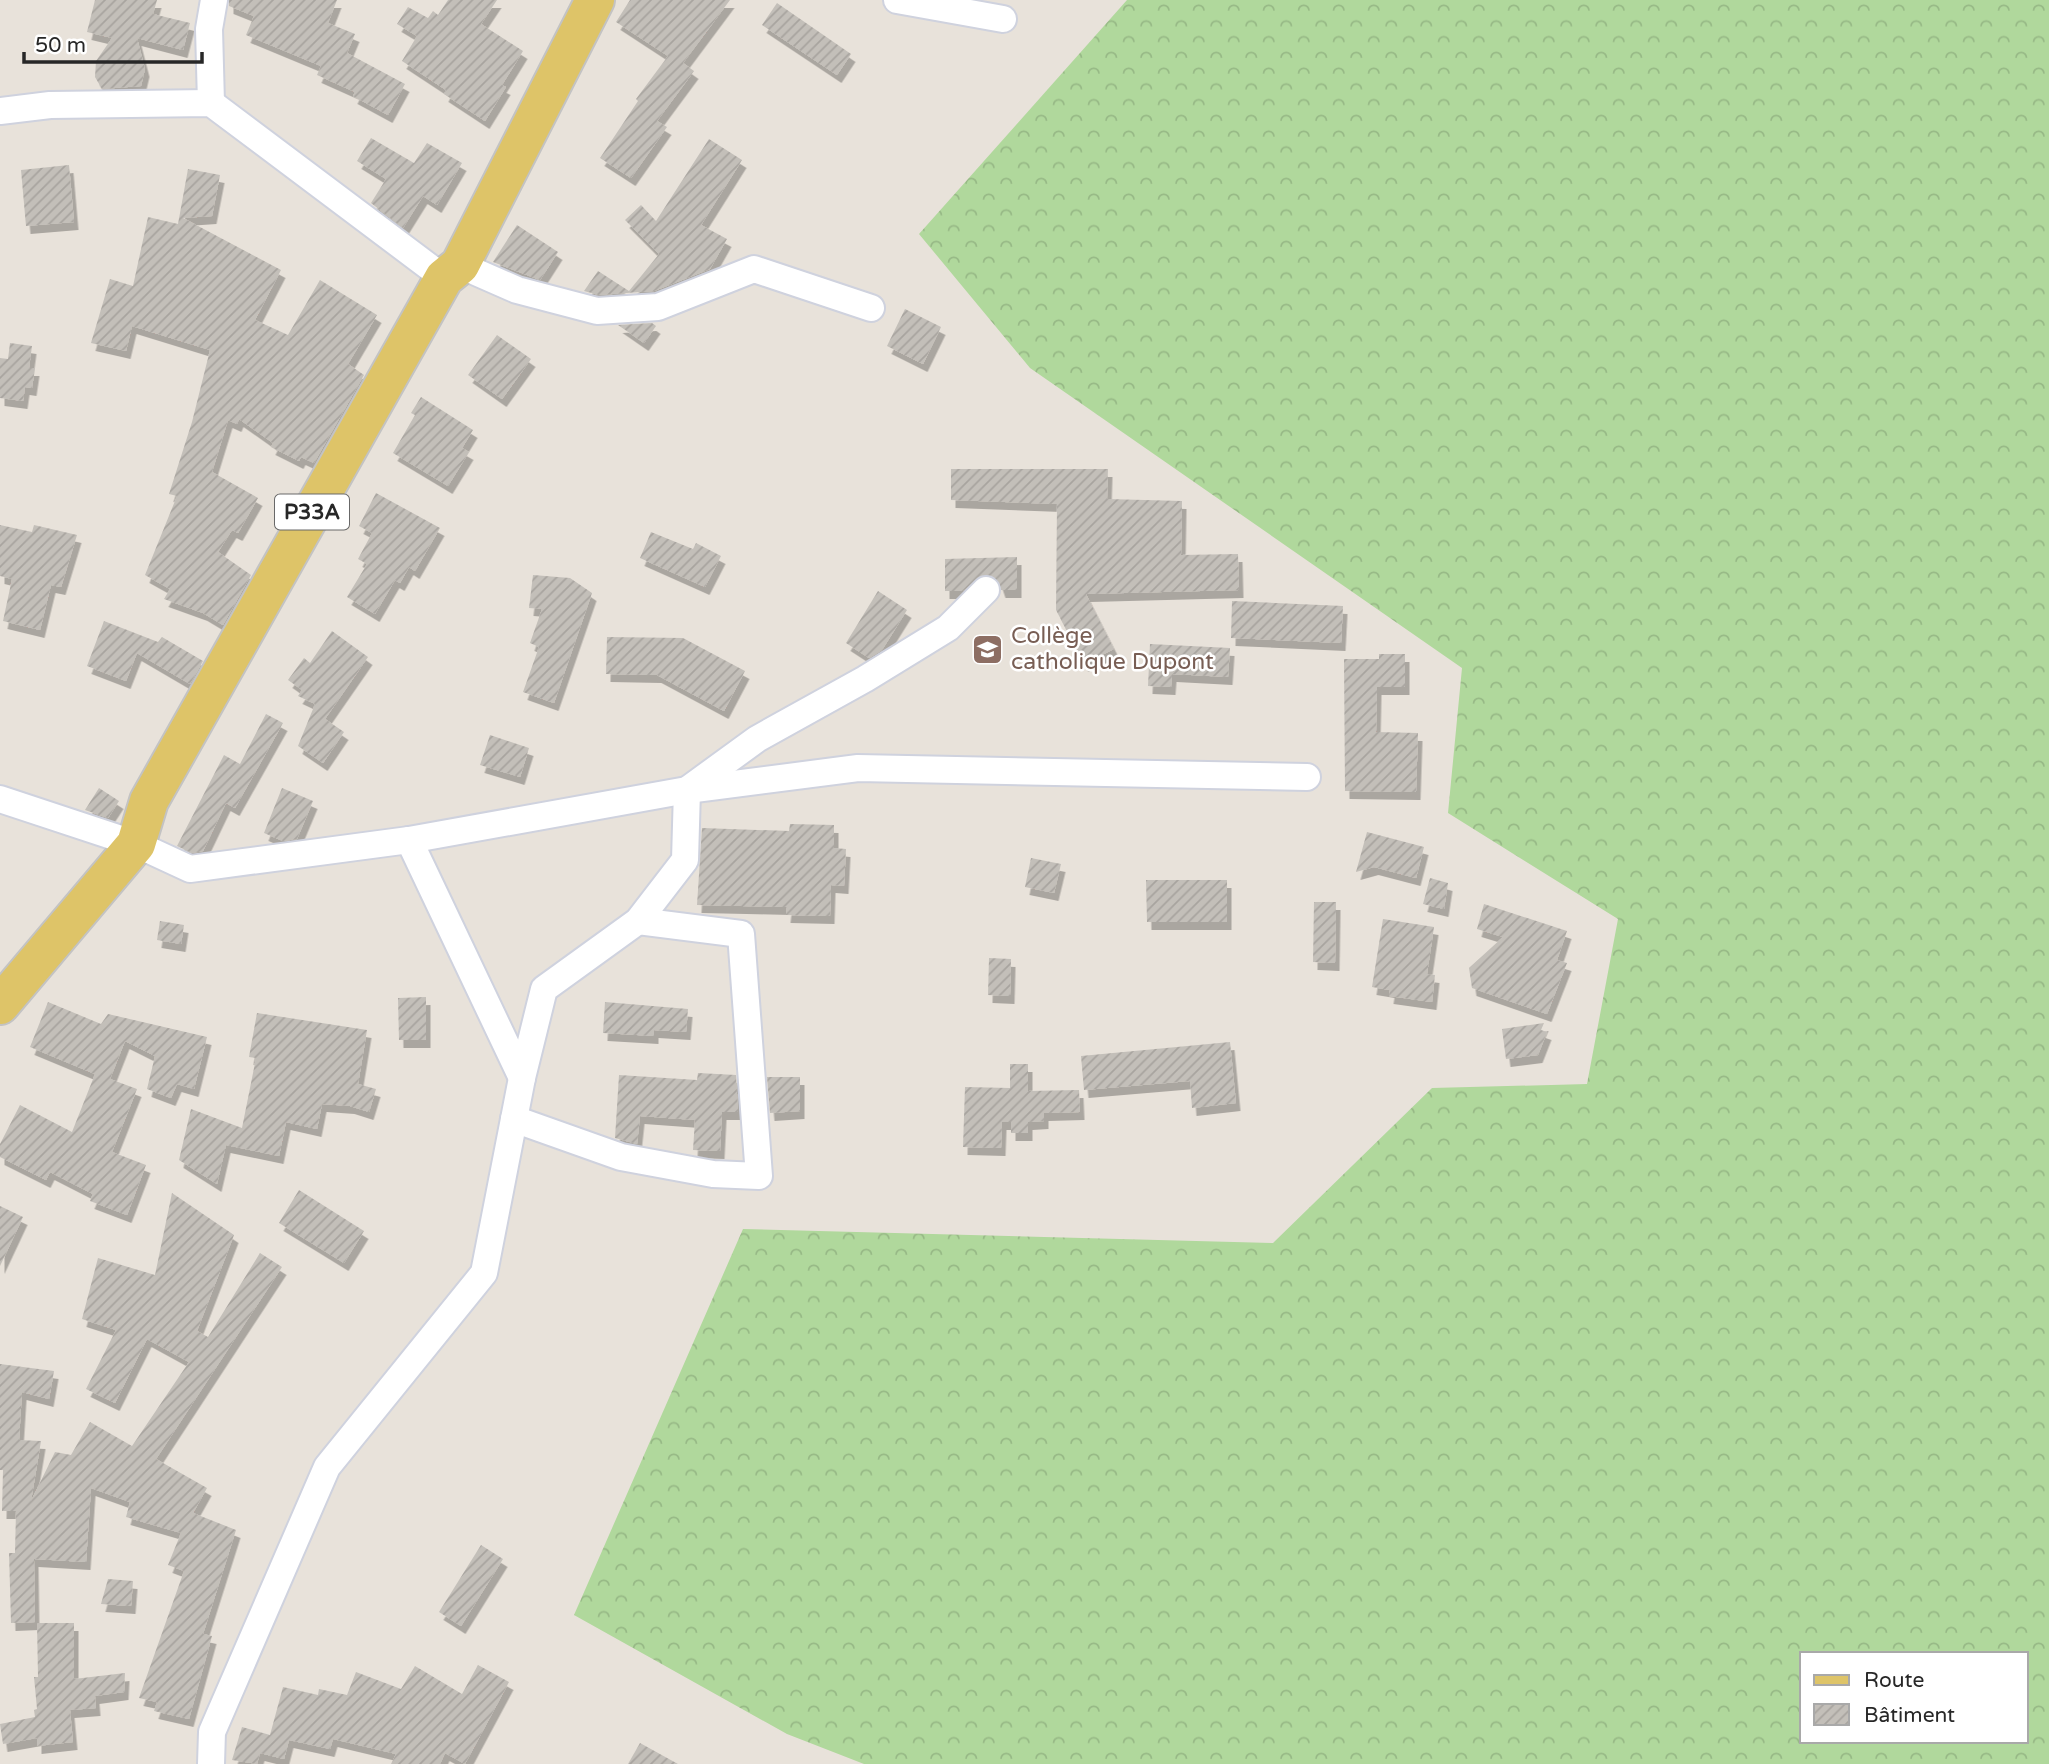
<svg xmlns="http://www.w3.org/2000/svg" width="2049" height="1764" viewBox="0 0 2049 1764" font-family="'Varela Round',sans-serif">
	<defs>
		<pattern id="forest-crowns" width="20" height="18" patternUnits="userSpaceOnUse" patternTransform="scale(1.75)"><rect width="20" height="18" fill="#b0d89c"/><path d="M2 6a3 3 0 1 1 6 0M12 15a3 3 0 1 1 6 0" fill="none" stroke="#97b986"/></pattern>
		<pattern id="building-hatch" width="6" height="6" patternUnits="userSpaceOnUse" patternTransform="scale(1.75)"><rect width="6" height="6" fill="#c3bfb9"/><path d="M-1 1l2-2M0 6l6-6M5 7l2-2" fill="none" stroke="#a8a49f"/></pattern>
		<filter id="shadow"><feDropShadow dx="4.5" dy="8" stdDeviation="0" flood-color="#0004"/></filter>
	</defs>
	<rect width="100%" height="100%" fill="#e8e2da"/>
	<path fill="url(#forest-crowns)" fill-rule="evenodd" d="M 1127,0 L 2049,0 L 2049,1764 L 864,1764 L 787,1734 L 574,1615 L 743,1229 L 1273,1243 L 1432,1088 L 1587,1084 L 1618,919 L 1448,813 L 1462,668 L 1030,368 L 919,234 ZM 1802,1654 L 2026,1654 L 2026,1741 L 1802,1741 Z"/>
	<g fill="url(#building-hatch)" filter="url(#shadow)">
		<path d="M 95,0 L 157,0 L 153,14 L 190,23 L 183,50 L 137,38 L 145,69 L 141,86 L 102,89 L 95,77 L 96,61 L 112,38 L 87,32 Z"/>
		<path d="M 229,0 L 337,0 L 328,23 L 355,34 L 347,53 L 405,84 L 388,115 L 353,96 L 355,92 L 317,75 L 321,66 L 246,35 L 254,16 L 229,6 Z"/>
		<path d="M 448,0 L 497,0 L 481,24 L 523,51 L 502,85 L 506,87 L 485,121 L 444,94 L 446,90 L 402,61 L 417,36 L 397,24 L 408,7 L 428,18 L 433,11 L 438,15 Z"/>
		<path d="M 630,0 L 730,0 L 683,63 L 694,71 L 657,121 L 667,127 L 631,178 L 600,158 L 638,101 L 636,99 L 668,56 L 616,22 Z"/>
		<path d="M 777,3 L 851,54 L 837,75 L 762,25 Z"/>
		<path d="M 371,138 L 414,163 L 427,143 L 462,163 L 437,205 L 423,196 L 403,228 L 371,203 L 386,179 L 357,161 Z"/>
		<path d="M 709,139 L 742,160 L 701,225 L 727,239 L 710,269 L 654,291 L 599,295 L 584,291 L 598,271 L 629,291 L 659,254 L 625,220 L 641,205 L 656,221 Z"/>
		<path d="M 69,165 L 74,222 L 26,226 L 21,170 Z"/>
		<path d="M 188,169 L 220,175 L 212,216 L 183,218 L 281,270 L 255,320 L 288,335 L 320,280 L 377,315 L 348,364 L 364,375 L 314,463 L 301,457 L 299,461 L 271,447 L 273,443 L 239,419 L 237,424 L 228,420 L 212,472 L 258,498 L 238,533 L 232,530 L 218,552 L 251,575 L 223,625 L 203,613 L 164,599 L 170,589 L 145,575 L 177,496 L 169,494 L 192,422 L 210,350 L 132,326 L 126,351 L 91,343 L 110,279 L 133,286 L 148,217 L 178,224 Z"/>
		<path d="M 517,225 L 558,252 L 540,280 L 493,262 Z"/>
		<path d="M 905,309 L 941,327 L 923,364 L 887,346 Z"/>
		<path d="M 652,323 L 656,326 L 644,343 L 618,325 Z"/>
		<path d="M 497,335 L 531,359 L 502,399 L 468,375 Z"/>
		<path d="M 10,343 L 32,346 L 29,368 L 35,368 L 32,388 L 25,387 L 23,401 L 0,398 L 0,358 L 8,359 Z"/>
		<path d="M 421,397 L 473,430 L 462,448 L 469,452 L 448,486 L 393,453 L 415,415 L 411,413 Z"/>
		<path d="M 951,469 L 1108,469 L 1107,499 L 1182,501 L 1181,555 L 1238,554 L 1239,590 L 1086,594 L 1114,649 L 1084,664 L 1056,610 L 1057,504 L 951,500 Z"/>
		<path d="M 376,493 L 440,528 L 415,571 L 409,567 L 400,583 L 395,580 L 375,614 L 347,597 L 367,564 L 358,559 L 372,533 L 359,526 Z"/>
		<path d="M 0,525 L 32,532 L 34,525 L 77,535 L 61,587 L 51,585 L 40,630 L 3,621 L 12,579 L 0,576 Z"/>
		<path d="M 651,532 L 693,549 L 696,543 L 721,556 L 705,587 L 640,558 Z"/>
		<path d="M 1017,557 L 1017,590 L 1001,590 L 997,578 L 983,575 L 963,591 L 945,591 L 945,559 Z"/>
		<path d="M 533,575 L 570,578 L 592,593 L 554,703 L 523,692 L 539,647 L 530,643 L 542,609 L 529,608 Z"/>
		<path d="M 878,591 L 907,610 L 882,650 L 869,658 L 846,643 Z"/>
		<path d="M 1232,601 L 1343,606 L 1341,643 L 1231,638 Z"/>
		<path d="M 104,621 L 158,642 L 162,637 L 203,661 L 190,684 L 137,653 L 126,681 L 87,666 Z"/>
		<path d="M 332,631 L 368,657 L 325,719 L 344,732 L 323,763 L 298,746 L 315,704 L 298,696 L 302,690 L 288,680 L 304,658 L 310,663 Z"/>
		<path d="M 607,637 L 683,638 L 745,671 L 724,711 L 657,675 L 606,674 Z"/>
		<path d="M 1150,644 L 1230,648 L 1228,677 L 1172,674 L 1171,687 L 1148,686 Z"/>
		<path d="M 1379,654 L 1405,654 L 1405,687 L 1377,687 L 1376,732 L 1418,733 L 1416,792 L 1345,791 L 1344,659 L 1379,659 Z"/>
		<path d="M 266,714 L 283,723 L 235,808 L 226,803 L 203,851 L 192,853 L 177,846 L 224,755 L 240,764 Z"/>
		<path d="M 490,735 L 529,748 L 520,777 L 480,765 Z"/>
		<path d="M 99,788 L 119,801 L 108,818 L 85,810 Z"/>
		<path d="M 282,788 L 313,801 L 297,839 L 283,841 L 264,833 Z"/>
		<path d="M 790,824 L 834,825 L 834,848 L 846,849 L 844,886 L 831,885 L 830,916 L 786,915 L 787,907 L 697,905 L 702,828 L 789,831 Z"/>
		<path d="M 1367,832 L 1424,847 L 1416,878 L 1374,867 L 1356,872 Z"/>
		<path d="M 1031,858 L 1061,864 L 1054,893 L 1025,887 Z"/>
		<path d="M 1430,878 L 1448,883 L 1444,909 L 1423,904 Z"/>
		<path d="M 1146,880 L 1227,880 L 1227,922 L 1147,922 Z"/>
		<path d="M 1314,902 L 1336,902 L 1335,963 L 1313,962 Z"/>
		<path d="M 1484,904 L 1567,931 L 1557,960 L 1567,963 L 1547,1014 L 1472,988 L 1469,968 L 1503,937 L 1477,929 Z"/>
		<path d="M 1383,919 L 1434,927 L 1427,974 L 1435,975 L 1432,1002 L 1389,996 L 1390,990 L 1372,987 Z"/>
		<path d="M 160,921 L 184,925 L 181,944 L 157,940 Z"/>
		<path d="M 989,958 L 1011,959 L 1010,996 L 988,995 Z"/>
		<path d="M 426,997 L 426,1040 L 399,1040 L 398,998 Z"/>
		<path d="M 48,1002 L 101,1024 L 108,1014 L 207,1037 L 194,1089 L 177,1084 L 171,1098 L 147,1089 L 155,1056 L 125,1041 L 110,1079 L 137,1089 L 112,1152 L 146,1165 L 127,1215 L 90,1201 L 93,1194 L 50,1172 L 46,1180 L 0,1157 L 0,1144 L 20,1105 L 72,1132 L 95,1074 L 30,1047 Z"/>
		<path d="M 605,1002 L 688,1009 L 686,1032 L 654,1030 L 654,1036 L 603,1033 Z"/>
		<path d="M 257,1013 L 367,1030 L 358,1084 L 376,1089 L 369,1112 L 350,1106 L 322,1104 L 317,1129 L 286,1122 L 279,1156 L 226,1145 L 217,1184 L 179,1160 L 191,1109 L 242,1128 L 256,1058 L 249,1057 Z"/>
		<path d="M 1544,1023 L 1541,1030 L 1547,1032 L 1538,1055 L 1506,1059 L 1502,1029 Z"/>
		<path d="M 1230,1042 L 1236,1103 L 1192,1108 L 1190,1081 L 1084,1090 L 1081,1056 Z"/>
		<path d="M 1010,1064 L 1028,1064 L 1028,1091 L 1079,1090 L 1080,1112 L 1044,1113 L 1044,1121 L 1028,1122 L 1028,1133 L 1011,1133 L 1011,1122 L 1002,1122 L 1001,1148 L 963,1147 L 965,1087 L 1010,1088 Z"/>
		<path d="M 698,1073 L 736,1075 L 738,1112 L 722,1112 L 720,1151 L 693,1150 L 695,1120 L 640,1116 L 637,1144 L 615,1138 L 619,1075 L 697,1080 Z"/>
		<path d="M 767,1077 L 800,1077 L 800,1111 L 770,1113 Z"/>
		<path d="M 299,1190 L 364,1231 L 344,1263 L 279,1223 Z"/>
		<path d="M 172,1193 L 234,1235 L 197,1331 L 208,1337 L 260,1253 L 282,1267 L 156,1459 L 207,1488 L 193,1513 L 236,1530 L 203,1634 L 212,1636 L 189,1719 L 154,1711 L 157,1702 L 139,1698 L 184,1571 L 168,1565 L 181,1533 L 126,1517 L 130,1502 L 91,1488 L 86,1562 L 34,1559 L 35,1622 L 11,1623 L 9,1553 L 15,1553 L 16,1511 L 2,1511 L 3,1470 L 0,1470 L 0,1364 L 54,1371 L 49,1399 L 22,1392 L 19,1440 L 41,1441 L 31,1501 L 55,1452 L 71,1455 L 90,1422 L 132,1446 L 189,1362 L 147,1339 L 115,1403 L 86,1389 L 116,1330 L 82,1319 L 98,1258 L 155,1275 Z"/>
		<path d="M 0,1206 L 23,1217 L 0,1266 Z"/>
		<path d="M 481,1545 L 503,1559 L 461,1626 L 439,1612 Z"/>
		<path d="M 108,1579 L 133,1581 L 131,1606 L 101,1604 Z"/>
		<path d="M 37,1623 L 74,1623 L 74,1679 L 125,1673 L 124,1692 L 95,1696 L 96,1708 L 70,1710 L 73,1742 L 37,1746 L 37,1738 L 3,1744 L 0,1724 L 35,1717 L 34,1710 L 37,1709 L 34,1677 L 38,1677 Z"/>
		<path d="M 478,1665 L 509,1682 L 465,1764 L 445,1753 L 440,1764 L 391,1764 L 396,1754 L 333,1739 L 330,1749 L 289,1740 L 284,1759 L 260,1753 L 257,1764 L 232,1760 L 242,1727 L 270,1735 L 283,1687 L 318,1695 L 319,1689 L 347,1695 L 356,1672 L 401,1689 L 415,1666 L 462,1694 Z"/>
		<path d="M 640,1743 L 678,1764 L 628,1764 Z"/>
	</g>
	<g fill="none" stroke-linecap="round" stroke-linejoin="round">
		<defs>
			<g id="minor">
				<path d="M 897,0 L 1003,19"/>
				<path d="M 211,103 L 209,29 L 214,0"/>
				<path d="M 0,111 L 50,105 L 211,103 L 444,278"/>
				<path d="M 460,265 L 517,290 L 597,311 L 658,307 L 754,269 L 871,308"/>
				<path d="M 0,799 L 136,844 L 190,869 L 409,840 L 687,790 L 858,768 L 1307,777"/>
				<path d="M 409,840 L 522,1078"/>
				<path d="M 514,1119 L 621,1157 L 713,1174 L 759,1176 L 741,934 L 638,921"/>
				<path d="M 211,1764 L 212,1732 L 327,1467 L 484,1273 L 522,1078 L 544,989 L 638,921 L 685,860 L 687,790 L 757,739 L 865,679 L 948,628 L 986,590"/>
			</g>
			<path id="primary" d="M 0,1005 L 136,844 L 149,801 L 444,278 L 460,265 L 595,0"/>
		</defs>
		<use href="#minor" stroke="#cfd2de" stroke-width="30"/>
		<use href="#primary" stroke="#c3c3c3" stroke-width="42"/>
		<use href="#minor" stroke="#fff" stroke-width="26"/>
		<use href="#primary" stroke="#dec468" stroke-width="38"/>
	</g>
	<defs>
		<symbol id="school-square" viewBox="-11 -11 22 22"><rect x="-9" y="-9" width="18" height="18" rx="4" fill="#8d6e63" stroke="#fff"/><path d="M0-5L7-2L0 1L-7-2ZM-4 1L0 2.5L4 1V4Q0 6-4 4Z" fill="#fff"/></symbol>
	</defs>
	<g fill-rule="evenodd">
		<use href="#school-square" x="970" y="632" width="35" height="35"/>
	</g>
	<g text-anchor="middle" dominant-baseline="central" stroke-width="5" stroke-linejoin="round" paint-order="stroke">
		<rect fill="#fff" stroke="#686868" stroke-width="2" x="275" y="494.5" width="74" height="35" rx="5"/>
		<g font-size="21" font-weight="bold" fill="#272727">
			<text x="312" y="512">P33A</text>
		</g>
		<g font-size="23" fill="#785e54" stroke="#fff" text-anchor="start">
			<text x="1011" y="636">Collège<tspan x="1011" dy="26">catholique Dupont</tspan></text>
		</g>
	</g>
	<rect x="1800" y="1652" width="228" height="91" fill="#ffffff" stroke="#a9a9a9" stroke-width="2"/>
	<rect x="1814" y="1675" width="35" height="10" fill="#dec468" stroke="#a9a9a9" stroke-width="2"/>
	<text x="1864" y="1687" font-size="21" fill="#272727">Route</text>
	<rect x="1814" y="1704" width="35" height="21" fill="url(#building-hatch)" stroke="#a9a9a9" stroke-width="2"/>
	<text x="1864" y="1722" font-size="21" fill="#272727">Bâtiment</text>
	<path d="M24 52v10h178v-10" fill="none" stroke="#272727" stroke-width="3.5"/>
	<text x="35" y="52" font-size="21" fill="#272727" stroke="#ffffff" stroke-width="5" paint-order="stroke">50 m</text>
</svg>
